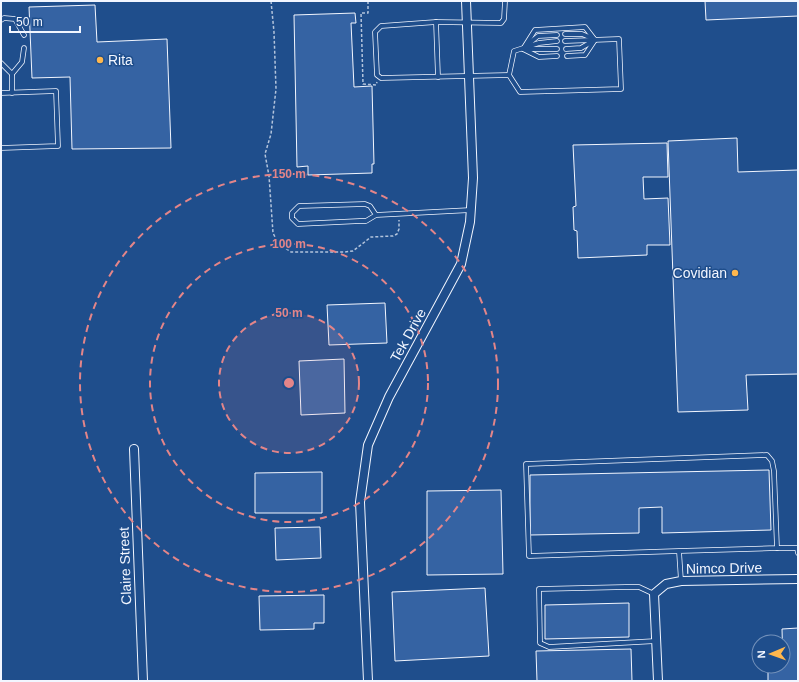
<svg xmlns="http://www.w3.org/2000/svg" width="799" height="682" viewBox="0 0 799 682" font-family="Arial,sans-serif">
	<rect width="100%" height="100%" fill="#1f4e8c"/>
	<g fill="#3563a3" stroke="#f2f6ff">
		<path d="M 705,1 L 798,1 L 798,16 L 706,20 Z"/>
		<path d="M 95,5 L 97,42 L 167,39 L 171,148 L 72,149 L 70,77 L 32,78 L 29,7 Z"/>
		<path d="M 355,13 L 356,23 L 351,23 L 354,87 L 372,86 L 374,164 L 372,164 L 372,173 L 308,175 L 308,166 L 297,167 L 294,15 Z"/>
		<path d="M 737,138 L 738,172 L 798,170 L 798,374 L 746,375 L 748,410 L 678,412 L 668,141 Z"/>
		<path d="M 667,143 L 668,177 L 643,177 L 644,199 L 668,198 L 670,245 L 647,245 L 647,255 L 578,258 L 577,231 L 574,230 L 573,207 L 576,206 L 573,145 Z"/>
		<path d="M 385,303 L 387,343 L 329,345 L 327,305 Z"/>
		<path d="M 344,359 L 345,413 L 301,415 L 299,361 Z"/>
		<path d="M 769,470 L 771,530 L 662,533 L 662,507 L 639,508 L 639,533 L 530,535 L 530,475 Z"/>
		<path d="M 322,472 L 322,513 L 255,513 L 255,473 Z"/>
		<path d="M 501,490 L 503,574 L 427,575 L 427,491 Z"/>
		<path d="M 320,527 L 321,558 L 276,560 L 275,528 Z"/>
		<path d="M 485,588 L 489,656 L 395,661 L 392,592 Z"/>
		<path d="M 324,595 L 324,623 L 314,623 L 314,629 L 260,630 L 259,596 Z"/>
		<path d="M 629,603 L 629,637 L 545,639 L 545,605 Z"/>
		<path d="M 798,628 L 798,681 L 768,681 L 768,666 L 783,666 L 782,629 Z"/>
		<path d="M 631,649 L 632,681 L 537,681 L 536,651 Z"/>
	</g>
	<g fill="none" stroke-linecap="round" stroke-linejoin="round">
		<defs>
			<g id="lane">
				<path d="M 505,1 L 504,19 L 501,23 L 436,22 L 381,26 L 375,32 L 377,75 L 381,78 L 509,75 L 520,92 L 621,89 L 619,39 L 565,41"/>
				<path d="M 1,20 L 4,18 L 15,19 L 24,35"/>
				<path d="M 436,22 L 438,77"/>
				<path d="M 565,34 L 582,34 L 594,39"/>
				<path d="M 526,46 L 538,36 L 557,35"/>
				<path d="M 523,49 L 535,30 L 585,27 L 595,40"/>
				<path d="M 523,49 L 539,57 L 557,56"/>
				<path d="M 525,49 L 557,49"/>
				<path d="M 566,49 L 581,48 L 593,41"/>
				<path d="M 567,56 L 585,55 L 595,40"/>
				<path d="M 1,63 L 12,74 L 12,93"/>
				<path d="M 12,74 L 22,62 L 24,48"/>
				<path d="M 509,75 L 514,51 L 539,43 L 557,41"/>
				<path d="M 1,93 L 56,91 L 58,146 L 1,148"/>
				<path d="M 376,215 L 370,206 L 365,204 L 299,206 L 292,213 L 292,218 L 298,224 L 360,221 L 366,221 L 376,215 L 471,210"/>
				<path d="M 777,548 L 797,548 L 798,553"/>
				<path d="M 679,551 L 777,548 L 774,471 L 772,461 L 767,455 L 526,464 L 529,556 L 679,551 L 681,581"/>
				<path d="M 654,594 L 639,587 L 626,587 L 539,589 L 540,643 L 549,647 L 656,641"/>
			</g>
			<g id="street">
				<path d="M 134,449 L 143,681"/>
				<path d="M 368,681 L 360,502 L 368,445 L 389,397 L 461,264 L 470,222 L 473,178 L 466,1"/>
				<path d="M 658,681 L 654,594 L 666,584 L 681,581 L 798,579"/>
			</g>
		</defs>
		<use href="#lane" stroke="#f2f6ff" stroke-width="5.5"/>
		<use href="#street" stroke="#f2f6ff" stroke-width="10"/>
		<g stroke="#b3c4dc" stroke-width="1.5" stroke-dasharray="3 2" stroke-linecap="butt">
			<path d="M 271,1 L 274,32 L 276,89 L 271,134 L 265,154 L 269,176 L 273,233 L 278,243 L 291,252 L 345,252 L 353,251 L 371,237 L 393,236 L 397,234 L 399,229 L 399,220"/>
			<path d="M 368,1 L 368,13 L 361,13 L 363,84 L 376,85 L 377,82"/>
		</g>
		<use href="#lane" stroke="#1f4e8c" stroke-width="4"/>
		<use href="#street" stroke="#1f4e8c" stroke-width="8"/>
	</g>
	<circle cx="289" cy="383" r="70" fill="#e38589" fill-opacity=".12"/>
	<g fill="none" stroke="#e38589" stroke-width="2" stroke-dasharray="7 5">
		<circle cx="289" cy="383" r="70"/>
		<circle cx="289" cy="383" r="139"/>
		<circle cx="289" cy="383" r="209"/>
	</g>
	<g fill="#ffb74d" stroke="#1f4e8c" stroke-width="1.5">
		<circle cx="100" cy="60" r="4"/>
		<circle cx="735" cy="273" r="4"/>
	</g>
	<g text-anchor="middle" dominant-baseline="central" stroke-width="3" stroke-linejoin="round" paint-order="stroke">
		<g font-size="14" fill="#f2f6ff" stroke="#1f4e8c" text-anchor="start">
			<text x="108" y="60">Rita</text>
			<text x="727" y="273" text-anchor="end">Covidian</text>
		</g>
		<g font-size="14" fill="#f2f6ff" stroke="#1f4e8c">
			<text transform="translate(408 335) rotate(-61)">Tek Drive</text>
			<text transform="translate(125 566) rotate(-92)">Claire Street</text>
			<text transform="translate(724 568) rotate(-1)">Nimco Drive</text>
		</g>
	</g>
	<circle cx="289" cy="383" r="6" fill="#e38589" stroke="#1f4e8c" stroke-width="2"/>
	<g font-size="12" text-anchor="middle" font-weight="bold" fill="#e38589" stroke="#1f4e8c" stroke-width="3" stroke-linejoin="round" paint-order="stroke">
		<text x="289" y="178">150 m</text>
		<text x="289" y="248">100 m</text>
		<text x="289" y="317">50 m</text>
	</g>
	<rect width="799" height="682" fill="none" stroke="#f2f6ff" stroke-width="4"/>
	<g transform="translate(771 654) rotate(268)"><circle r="19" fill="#1f4e8c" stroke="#7391ba"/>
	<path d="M0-3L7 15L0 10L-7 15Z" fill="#ffb74d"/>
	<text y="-6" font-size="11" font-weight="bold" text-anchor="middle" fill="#f2f6ff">N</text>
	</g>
	<path d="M10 26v6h70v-6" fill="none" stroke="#f2f6ff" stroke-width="2"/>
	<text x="16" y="26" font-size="12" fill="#f2f6ff" stroke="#1f4e8c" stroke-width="3" paint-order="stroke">50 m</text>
</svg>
